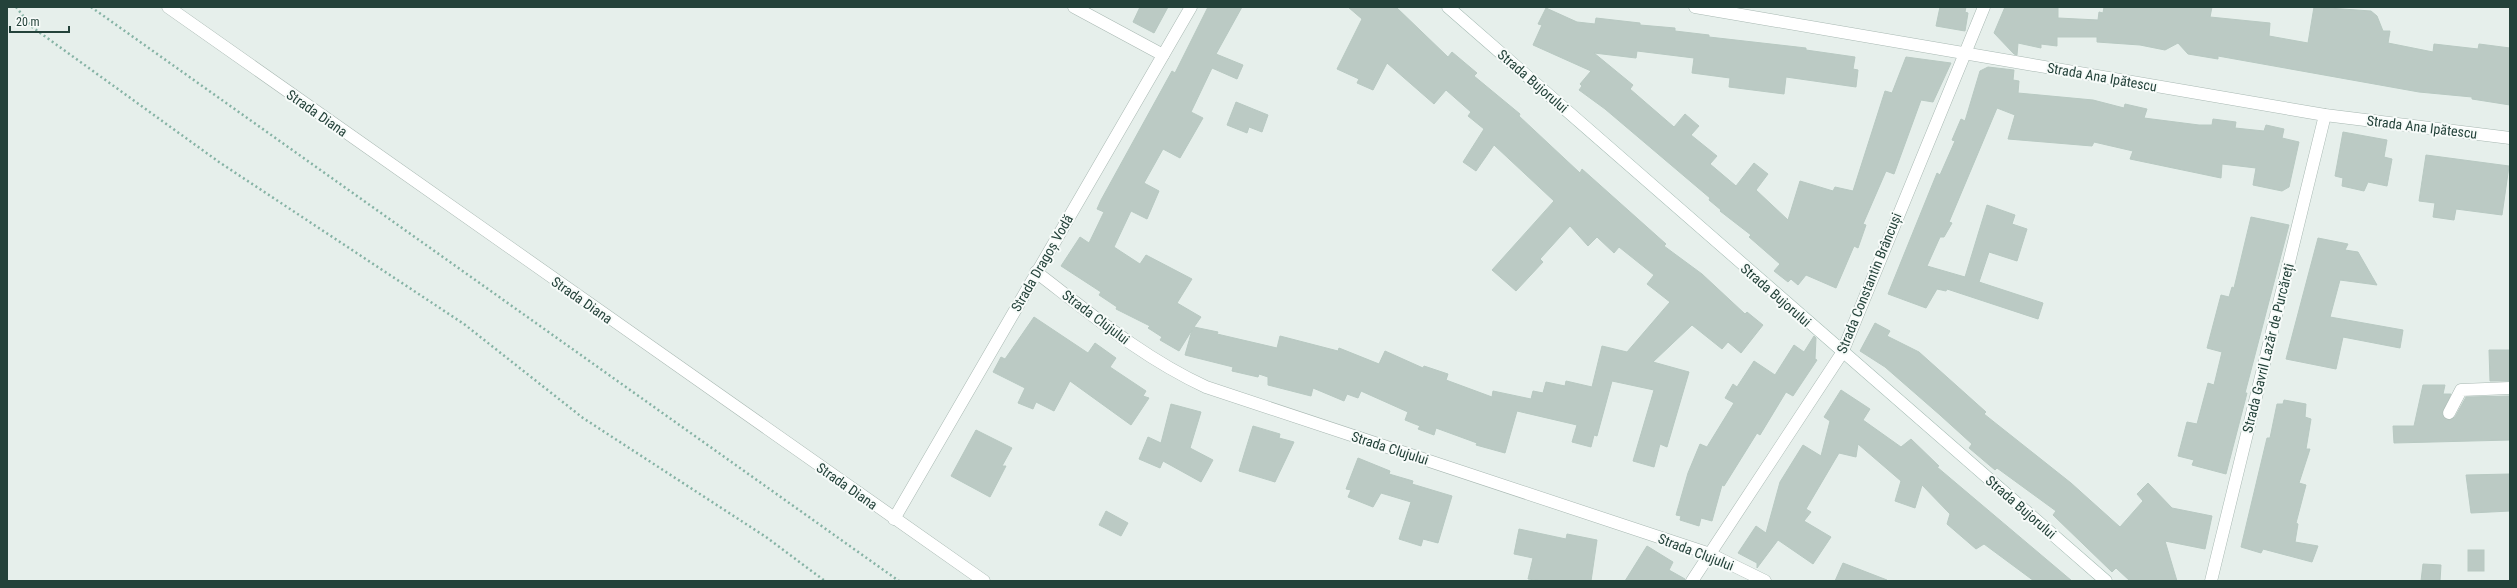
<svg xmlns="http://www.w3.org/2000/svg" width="2517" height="588" viewBox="0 0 2517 588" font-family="'Roboto Condensed',sans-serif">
	<rect width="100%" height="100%" fill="#e6efeb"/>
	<g fill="#bbcac4" stroke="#b8c9c2">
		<path d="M 1140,7 L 1168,7 L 1154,33 L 1133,22 Z"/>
		<path d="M 1208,7 L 1242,7 L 1216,54 L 1243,65 L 1237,79 L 1212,68 L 1191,112 L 1203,118 L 1180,158 L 1163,149 L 1144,183 L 1159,191 L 1147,219 L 1131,211 L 1114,247 L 1140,264 L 1146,255 L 1192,279 L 1177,303 L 1201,317 L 1194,327 L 1218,332 L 1217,334 L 1277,348 L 1280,336 L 1338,351 L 1339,348 L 1379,364 L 1385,351 L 1423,368 L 1424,366 L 1448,374 L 1446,380 L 1492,397 L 1493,391 L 1531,399 L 1533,391 L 1543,393 L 1546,382 L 1565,386 L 1566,381 L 1592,387 L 1602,346 L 1627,352 L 1670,302 L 1647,284 L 1654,275 L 1619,247 L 1614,253 L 1597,237 L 1588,246 L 1570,226 L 1540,259 L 1543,262 L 1516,291 L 1492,270 L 1554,201 L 1494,145 L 1476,171 L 1463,162 L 1484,129 L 1468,116 L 1471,112 L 1446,90 L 1434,104 L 1387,63 L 1373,90 L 1357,83 L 1359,79 L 1337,69 L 1362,19 L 1348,7 L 1396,7 L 1448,57 L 1452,52 L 1477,73 L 1474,76 L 1520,114 L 1519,116 L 1580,173 L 1582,169 L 1666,244 L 1664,246 L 1702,274 L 1745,314 L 1747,312 L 1763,325 L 1741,353 L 1728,342 L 1722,349 L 1692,325 L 1653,362 L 1689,372 L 1667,447 L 1660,444 L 1654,467 L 1633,461 L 1654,390 L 1612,381 L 1597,436 L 1594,435 L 1591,447 L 1572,442 L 1577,425 L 1517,411 L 1505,453 L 1476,445 L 1477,443 L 1436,428 L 1434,435 L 1418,429 L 1420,426 L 1405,420 L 1408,412 L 1361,391 L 1358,398 L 1347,394 L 1344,401 L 1313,388 L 1311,396 L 1268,385 L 1268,377 L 1259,374 L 1258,377 L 1232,371 L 1233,367 L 1185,355 L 1192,330 L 1179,351 L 1160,340 L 1162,337 L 1148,328 L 1150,326 L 1116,309 L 1117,307 L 1099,295 L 1101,292 L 1061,266 L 1080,237 L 1089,243 L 1104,212 L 1097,209 L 1101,200 L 1172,71 L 1175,73 Z"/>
		<path d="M 1940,7 L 1966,7 L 1965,12 L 1968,13 L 1965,31 L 1936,26 Z"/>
		<path d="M 2005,7 L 2058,7 L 2058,18 L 2098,20 L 2099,12 L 2103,13 L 2104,7 L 2212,7 L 2210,17 L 2270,23 L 2269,36 L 2308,43 L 2314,7 L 2371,11 L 2377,16 L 2383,31 L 2390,31 L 2388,43 L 2433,52 L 2434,44 L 2478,49 L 2479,44 L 2510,48 L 2510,105 L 2472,99 L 2472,97 L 2419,92 L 2218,56 L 2218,59 L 2188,54 L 2178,43 L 2165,50 L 2140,45 L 2097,42 L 2097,37 L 2057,37 L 2057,46 L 2041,44 L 2041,48 L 2018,43 L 2017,55 L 2014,54 L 1994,33 Z"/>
		<path d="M 1546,8 L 1577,22 L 1595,24 L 1596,18 L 1640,23 L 1640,25 L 1675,28 L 1675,31 L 1709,35 L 1709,37 L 1806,48 L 1806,50 L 1855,57 L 1853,69 L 1858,70 L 1856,87 L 1786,77 L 1784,94 L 1729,87 L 1730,78 L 1692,73 L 1694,58 L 1637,51 L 1636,58 L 1594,53 L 1633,85 L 1630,89 L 1674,127 L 1685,114 L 1699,126 L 1691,135 L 1717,156 L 1710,164 L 1736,186 L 1754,163 L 1768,174 L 1756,190 L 1788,220 L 1800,181 L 1833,191 L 1835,187 L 1853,191 L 1885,91 L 1892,93 L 1906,57 L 1951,63 L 1933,102 L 1921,100 L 1894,174 L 1886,171 L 1863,224 L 1866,225 L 1858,248 L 1854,246 L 1836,288 L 1806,275 L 1798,285 L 1791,279 L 1788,282 L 1774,271 L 1780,264 L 1749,237 L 1751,235 L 1720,211 L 1721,210 L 1709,200 L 1710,198 L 1605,109 L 1579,90 L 1582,86 L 1580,84 L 1591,71 L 1533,45 L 1542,25 L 1538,24 Z"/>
		<path d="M 1988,67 L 2014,70 L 2013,80 L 2019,81 L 2018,93 L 2093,100 L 2124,108 L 2125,104 L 2147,109 L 2144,118 L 2199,125 L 2212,125 L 2213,119 L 2236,122 L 2235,128 L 2264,131 L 2266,125 L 2284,129 L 2282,138 L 2299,142 L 2289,187 L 2282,191 L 2253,185 L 2256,168 L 2222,164 L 2221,178 L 2130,159 L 2133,151 L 2094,142 L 2092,146 L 2008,139 L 2015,115 L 1997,108 L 1949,222 L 1952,223 L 1944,237 L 1940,237 L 1927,266 L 1965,277 L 1987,205 L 2015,215 L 2012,224 L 2027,229 L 2017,261 L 1989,252 L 1979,282 L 2043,303 L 2038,319 L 1947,289 L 1946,291 L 1937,289 L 1926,308 L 1888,294 L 1937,173 L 1940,175 L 1955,141 L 1952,140 L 1961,119 L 1965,121 L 1980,71 Z"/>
		<path d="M 1236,102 L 1268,115 L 1262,132 L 1249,127 L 1247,133 L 1227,125 Z"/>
		<path d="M 2343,132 L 2387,140 L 2384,157 L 2392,159 L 2387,186 L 2368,182 L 2364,191 L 2342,186 L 2343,178 L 2335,176 Z"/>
		<path d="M 2426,155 L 2509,166 L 2502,215 L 2456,209 L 2454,220 L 2433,217 L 2435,203 L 2419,201 Z"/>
		<path d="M 2251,217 L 2289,225 L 2245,393 L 2247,393 L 2226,474 L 2192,465 L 2194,460 L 2178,456 L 2187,422 L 2197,424 L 2208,383 L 2214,385 L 2222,352 L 2207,348 L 2221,295 L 2229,297 L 2232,287 L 2234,288 Z"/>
		<path d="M 2318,238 L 2348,244 L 2345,250 L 2358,252 L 2377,285 L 2340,280 L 2330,317 L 2403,330 L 2400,348 L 2343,337 L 2336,369 L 2286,359 Z"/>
		<path d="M 1034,317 L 1088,353 L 1095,343 L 1116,358 L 1110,367 L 1146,391 L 1143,396 L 1149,398 L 1131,425 L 1070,381 L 1054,411 L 1036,402 L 1033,409 L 1018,403 L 1025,388 L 993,372 L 1001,357 L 1005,359 Z"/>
		<path d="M 1875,323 L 1890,331 L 1887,336 L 1919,352 L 1986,412 L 1984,414 L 2071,483 L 2120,527 L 2143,501 L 2137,494 L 2148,483 L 2172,508 L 2212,516 L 2205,549 L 2165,541 L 2177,581 L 2130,581 L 2116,568 L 2112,572 L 2053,515 L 2056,511 L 1997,468 L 1995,470 L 1969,448 L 1972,444 L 1940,415 L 1885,367 L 1860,351 Z"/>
		<path d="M 1814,336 L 1816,338 L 1815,359 L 1817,360 L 1793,396 L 1786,392 L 1760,435 L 1757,433 L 1724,486 L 1722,485 L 1712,521 L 1701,518 L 1699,526 L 1680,520 L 1681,516 L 1676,515 L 1688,473 L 1700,444 L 1707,447 L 1734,403 L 1725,398 L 1733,384 L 1737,387 L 1754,361 L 1775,375 L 1794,345 L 1804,352 Z"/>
		<path d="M 2489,350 L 2510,350 L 2510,381 L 2490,381 Z"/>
		<path d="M 2423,385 L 2445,385 L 2443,394 L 2451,394 L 2442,414 L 2449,420 L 2455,417 L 2466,397 L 2510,396 L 2510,440 L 2394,443 L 2393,426 L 2414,426 Z"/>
		<path d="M 1841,390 L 1870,409 L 1863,420 L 1901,447 L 1911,439 L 1939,466 L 1937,467 L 2072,581 L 2034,581 L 1984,544 L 1976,549 L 1947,524 L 1950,514 L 1922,485 L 1915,508 L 1895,501 L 1901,481 L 1858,444 L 1856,457 L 1839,453 L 1806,509 L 1811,512 L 1804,521 L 1831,537 L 1813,564 L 1778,540 L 1757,568 L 1757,563 L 1738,553 L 1756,526 L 1766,533 L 1780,482 L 1803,445 L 1821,456 L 1830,421 L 1824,417 Z"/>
		<path d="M 2284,400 L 2306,404 L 2305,417 L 2311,419 L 2306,449 L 2310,449 L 2299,483 L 2306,485 L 2296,523 L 2298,524 L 2295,542 L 2318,546 L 2312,562 L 2263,549 L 2261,553 L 2241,547 L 2267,438 L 2270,438 L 2277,404 L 2283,404 Z"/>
		<path d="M 1171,404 L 1201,412 L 1190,448 L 1213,460 L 1201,482 L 1163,461 L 1160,468 L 1139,459 L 1148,437 L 1161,443 Z"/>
		<path d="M 1253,426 L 1280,434 L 1279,438 L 1294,442 L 1275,482 L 1239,471 Z"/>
		<path d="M 976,430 L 1012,448 L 1002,466 L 1006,466 L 990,497 L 951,476 Z"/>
		<path d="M 1358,458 L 1390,471 L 1389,474 L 1413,481 L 1412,484 L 1452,496 L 1438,543 L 1423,539 L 1421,546 L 1399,539 L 1411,502 L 1381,493 L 1373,507 L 1348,497 L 1351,490 L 1346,489 Z"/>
		<path d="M 2510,474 L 2510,511 L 2471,513 L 2466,475 Z"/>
		<path d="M 1106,511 L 1128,523 L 1121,536 L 1099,525 Z"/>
		<path d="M 1519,529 L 1566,539 L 1567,534 L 1597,540 L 1591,581 L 1542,581 L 1528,579 L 1533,558 L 1514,554 Z"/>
		<path d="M 1647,546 L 1673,562 L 1669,570 L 1685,579 L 1685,581 L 1625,581 Z"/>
		<rect x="2468" y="550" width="16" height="21"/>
		<path d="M 1843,563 L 1887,580 L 1887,581 L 1835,581 Z"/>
		<path d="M 2423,564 L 2441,565 L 2440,581 L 2421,581 Z"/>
	</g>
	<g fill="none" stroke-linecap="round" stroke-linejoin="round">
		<defs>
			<g id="street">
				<path d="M 168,7 L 984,581"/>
				<path d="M 1074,7 L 1163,55"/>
				<path d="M 1695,7 L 2325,115 L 2510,138"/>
				<path d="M 1036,272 C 1091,314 1143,358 1206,387 L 1710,554 L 1765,581"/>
				<path d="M 2449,413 L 2461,390 L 2510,388"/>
				<path d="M 894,519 L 1191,7"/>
				<path d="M 1692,581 L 1842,353 L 1984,7"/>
				<path d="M 2211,581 L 2325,115"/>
			</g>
			<path id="secondary" d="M 1448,7 L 2106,581"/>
		</defs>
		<use href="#street" stroke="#a8b8b2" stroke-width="13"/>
		<use href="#secondary" stroke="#a4bbb3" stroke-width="13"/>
		<g stroke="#86b3a5" stroke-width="2.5" stroke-dasharray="2 3" stroke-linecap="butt">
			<path d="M 16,7 L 32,27 L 219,162 L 464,324 L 583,418 L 766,537 L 825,581"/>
			<path d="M 91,7 L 899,581"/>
		</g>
		<use href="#street" stroke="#fff" stroke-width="12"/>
		<use href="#secondary" stroke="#fff" stroke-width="12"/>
	</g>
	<g text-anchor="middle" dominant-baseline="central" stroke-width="4" stroke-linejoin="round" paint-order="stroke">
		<g font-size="14" fill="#24423a" stroke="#f7fbf9">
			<text transform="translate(2102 77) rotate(10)">Strada Ana Ipătescu</text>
			<text transform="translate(1533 81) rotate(41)">Strada Bujorului</text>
			<text transform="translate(317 113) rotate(35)">Strada Diana</text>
			<text transform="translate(2422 127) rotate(7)">Strada Ana Ipătescu</text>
			<text transform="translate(1042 263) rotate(-60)">Strada Dragoș Vodă</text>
			<text transform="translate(1869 283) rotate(-68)">Strada Constantin Brâncuși</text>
			<text transform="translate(1776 295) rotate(41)">Strada Bujorului</text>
			<text transform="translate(582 300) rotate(35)">Strada Diana</text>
			<text transform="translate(1096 317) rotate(37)">Strada Clujului</text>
			<text transform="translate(2268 348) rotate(-76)">Strada Gavril Lazăr de Purcăreți</text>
			<text transform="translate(1390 448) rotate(18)">Strada Clujului</text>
			<text transform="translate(847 486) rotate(35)">Strada Diana</text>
			<text transform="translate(2021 507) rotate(41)">Strada Bujorului</text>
			<text transform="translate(1696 552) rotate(21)">Strada Clujului</text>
		</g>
	</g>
	<rect width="2517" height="588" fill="none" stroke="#24423a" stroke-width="16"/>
	<path d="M10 26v6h59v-6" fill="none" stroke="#24423a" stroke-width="2"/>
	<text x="16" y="26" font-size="12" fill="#24423a" stroke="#f7fbf9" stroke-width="3" paint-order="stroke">20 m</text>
</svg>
